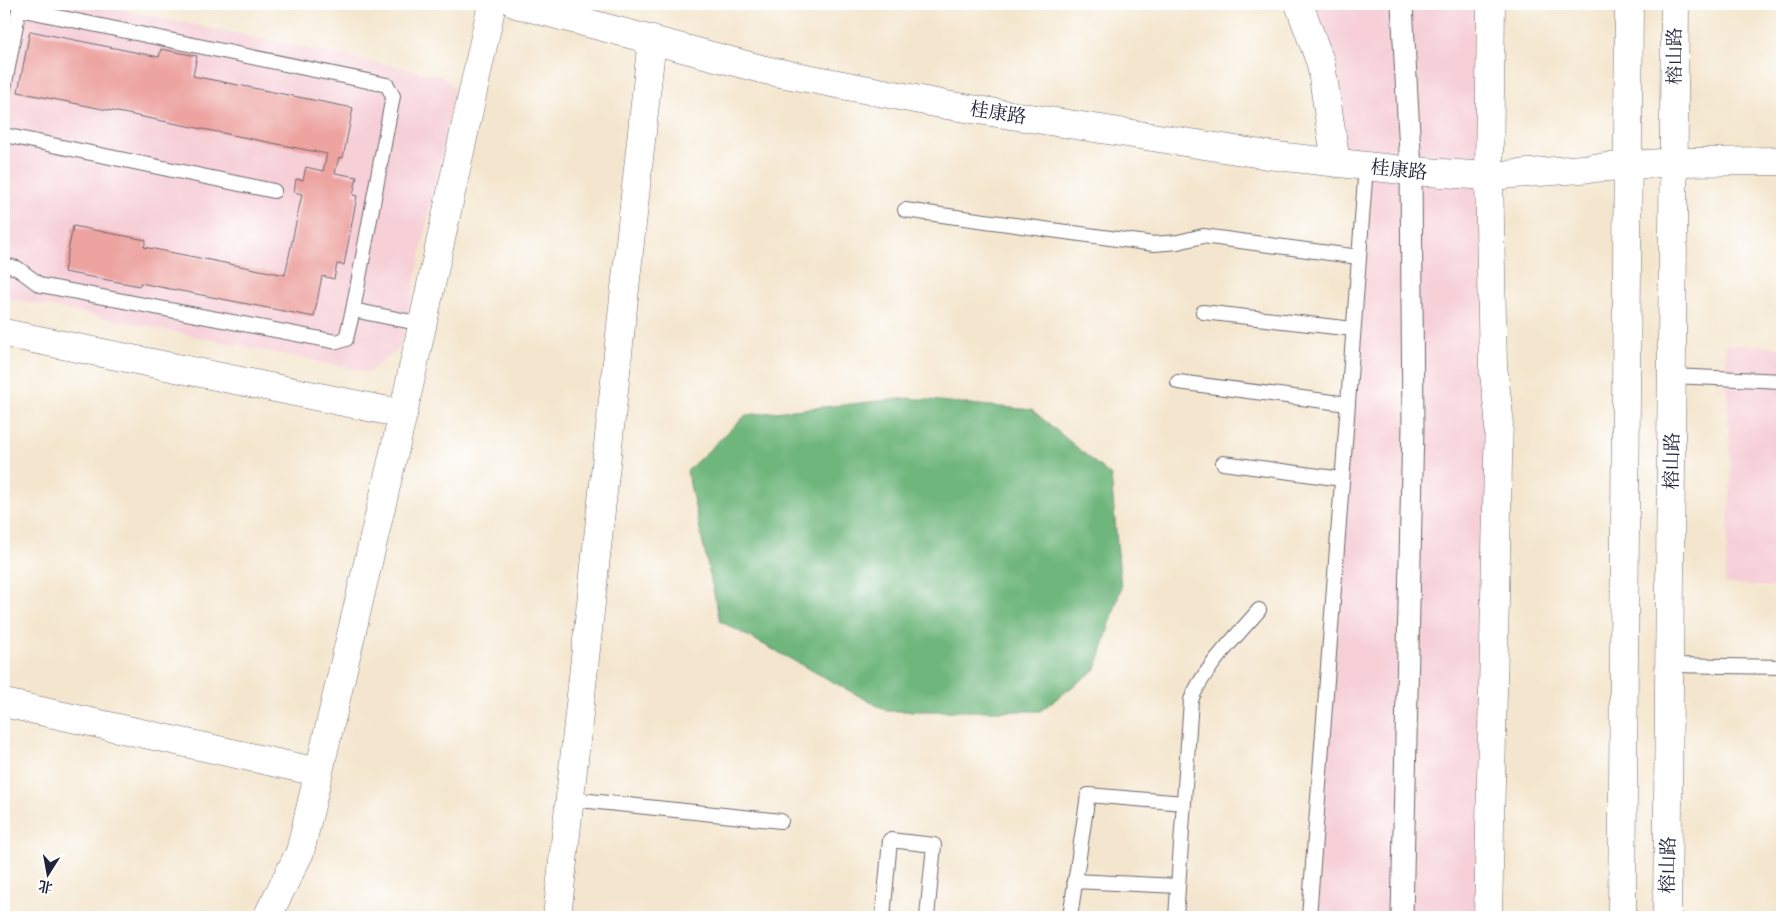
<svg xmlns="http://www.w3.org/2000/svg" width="1786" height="921" viewBox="0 0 1786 921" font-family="Cardo,'Noto Serif SC',serif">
	<rect width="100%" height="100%" fill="#fff"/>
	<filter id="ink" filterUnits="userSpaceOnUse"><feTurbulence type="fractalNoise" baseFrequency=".02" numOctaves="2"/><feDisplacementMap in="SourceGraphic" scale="10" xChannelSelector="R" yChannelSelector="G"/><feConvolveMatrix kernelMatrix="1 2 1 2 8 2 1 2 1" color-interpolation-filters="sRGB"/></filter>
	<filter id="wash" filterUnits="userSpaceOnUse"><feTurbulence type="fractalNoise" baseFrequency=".0096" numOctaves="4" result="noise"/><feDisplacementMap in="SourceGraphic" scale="20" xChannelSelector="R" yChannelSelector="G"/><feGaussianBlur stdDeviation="1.12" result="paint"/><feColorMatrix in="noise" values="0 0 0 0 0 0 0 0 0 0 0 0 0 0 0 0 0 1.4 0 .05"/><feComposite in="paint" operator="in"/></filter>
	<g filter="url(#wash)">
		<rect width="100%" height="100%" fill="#f4e6ce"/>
		<g fill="#f6cfd7">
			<path d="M 4,4 L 93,4 L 441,76 L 455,89 L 401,347 L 369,372 L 4,297 Z"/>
			<path d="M 1299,4 L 1491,4 L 1488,917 L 1309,917 L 1366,167 L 1336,163 Z"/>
			<path d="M 1725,344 L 1782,347 L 1782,588 L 1725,583 L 1731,481 Z"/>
		</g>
		<path fill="#6eb67b" stroke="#486c5b" d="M 908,398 L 1032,410 L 1111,476 L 1121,588 L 1096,669 L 1040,711 L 887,711 L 720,621 L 687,471 L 746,415 Z"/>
		<g id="blocks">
			<path fill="#eda4a1" d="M 30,31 L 159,57 L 161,49 L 197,56 L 193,76 L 353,108 L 343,158 L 339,157 L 335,173 L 357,177 L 353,195 L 357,196 L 344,265 L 337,264 L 334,279 L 322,276 L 314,317 L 140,283 L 140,286 L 64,272 L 73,226 L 146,240 L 144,247 L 285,275 L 302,194 L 294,192 L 296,179 L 303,180 L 306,167 L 323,171 L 327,154 L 18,92 Z"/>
		</g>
	</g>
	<g filter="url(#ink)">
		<use href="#blocks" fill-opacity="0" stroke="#6c676e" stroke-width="1"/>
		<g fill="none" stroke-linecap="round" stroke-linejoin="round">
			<defs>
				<g id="service">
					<path d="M 4,88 L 19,9 L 387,85 L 393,96 L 353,310 L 422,324"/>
					<path d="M 4,135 L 274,191"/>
					<path d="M 905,210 L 1154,244 L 1178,242 L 1203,236 L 1359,257"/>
					<path d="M 4,265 L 17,268 L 40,285 L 337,342 L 346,339 L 353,310"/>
					<path d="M 1203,312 L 1353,329"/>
					<path d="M 1672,376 L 1782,381"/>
					<path d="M 1178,382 L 1348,404"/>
					<path d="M 1223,463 L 1342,479"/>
					<path d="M 1670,665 L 1782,667"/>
					<path d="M 570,799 L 781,821"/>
					<path d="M 1074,881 L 1178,886"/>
					<path d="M 883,917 L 890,840 L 934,845 L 927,917"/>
					<path d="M 1070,917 L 1088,795 L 1184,803"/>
					<path d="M 1176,917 L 1191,700 C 1203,669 1237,636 1259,610"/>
					<path d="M 1309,917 L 1366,166"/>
				</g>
				<path id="pedestrian" d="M 1402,4 L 1411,171 L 1413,426 L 1402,917"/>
				<g id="minor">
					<path d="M 1299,4 L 1321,64 L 1336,163"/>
					<path d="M 1674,162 L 1782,161"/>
					<path d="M 4,333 L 403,414"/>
					<path d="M 4,703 L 318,772"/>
					<path d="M 557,917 L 652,39"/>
					<path d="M 1488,917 L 1499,416 L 1493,366 L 1489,176 L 1491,4"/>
				</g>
				<g id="tertiary">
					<path d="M 516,4 L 765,70 L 946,105 L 1268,155 L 1411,171 L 1489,176 L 1674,162"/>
					<path d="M 267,917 L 300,852 L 403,414 L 492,4"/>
				</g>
				<g id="secondary">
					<path d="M 1622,917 L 1629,4"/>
					<path d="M 1667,917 L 1675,4"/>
				</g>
			</defs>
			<use href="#service" stroke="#6c676e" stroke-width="16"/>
			<use href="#pedestrian" stroke="#6c676e" stroke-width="23"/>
			<use href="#minor" stroke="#6c676e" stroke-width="29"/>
			<use href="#tertiary" stroke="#6c676e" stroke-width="29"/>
			<use href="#secondary" stroke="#6c676e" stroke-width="29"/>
			<use href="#service" stroke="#fff" stroke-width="14"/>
			<use href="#pedestrian" stroke="#fff" stroke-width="21"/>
			<use href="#minor" stroke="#fff" stroke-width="28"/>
			<use href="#tertiary" stroke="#fff" stroke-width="28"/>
			<use href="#secondary" stroke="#fff" stroke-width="28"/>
		</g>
	</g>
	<g text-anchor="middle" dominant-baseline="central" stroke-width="4" stroke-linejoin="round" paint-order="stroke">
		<g font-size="19" fill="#22223b" stroke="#fff">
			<text transform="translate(1675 56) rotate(-90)">榕山路</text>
			<text transform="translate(998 113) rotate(9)">桂康路</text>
			<text transform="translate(1399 170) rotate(6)">桂康路</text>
			<text transform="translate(1672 461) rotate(-89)">榕山路</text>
			<text transform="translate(1668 865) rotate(-89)">榕山路</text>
		</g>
	</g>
	<rect width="1786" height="921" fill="none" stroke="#fff" stroke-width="20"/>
	<g transform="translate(48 874) rotate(191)" stroke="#ffffff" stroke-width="4" paint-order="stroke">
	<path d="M0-4L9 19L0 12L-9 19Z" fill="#22223b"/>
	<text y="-8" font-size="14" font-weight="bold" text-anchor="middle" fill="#22223b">北</text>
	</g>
</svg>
